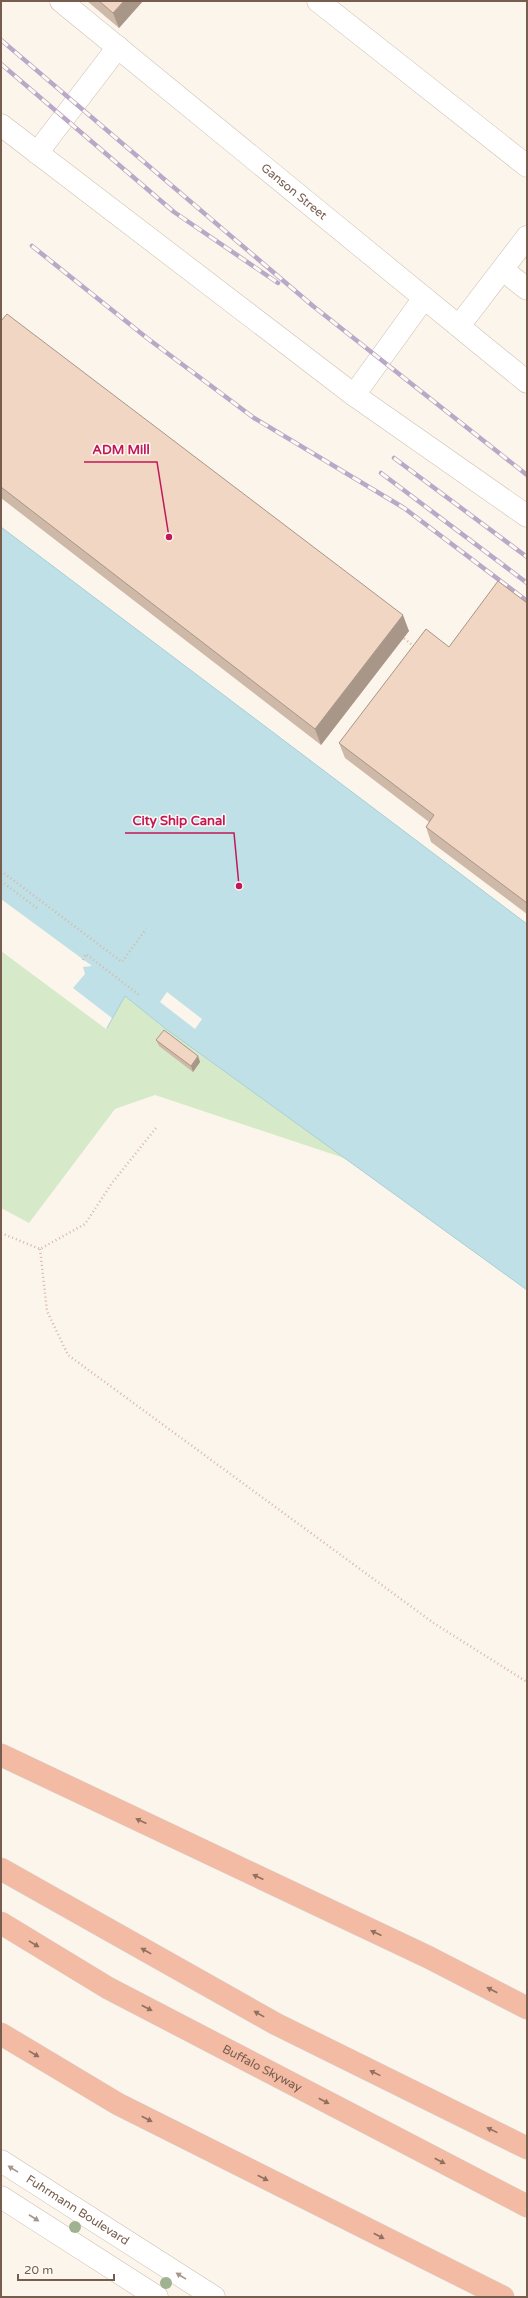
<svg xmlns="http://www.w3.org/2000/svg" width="528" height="2298" viewBox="0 0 528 2298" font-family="'Varela Round',sans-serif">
	<rect width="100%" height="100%" fill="#fcf5eb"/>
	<path fill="#d6eac9" d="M 1,931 L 112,1018 L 125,996 L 166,1029 L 347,1159 L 155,1095 L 115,1109 L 29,1223 L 1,1208 Z"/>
	<path fill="#bfe0e6" stroke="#a6cfd7" d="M 1,527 L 527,924 L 527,1290 L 166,1029 L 125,996 L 107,1028 L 1,948 Z"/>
	<g fill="#fcf5eb">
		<path d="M 1,899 L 92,966 L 83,967 L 85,974 L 73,988 L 112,1018 L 106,1029 L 1,951 Z"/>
		<path d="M 167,992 L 202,1019 L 195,1029 L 160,1002 Z"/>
	</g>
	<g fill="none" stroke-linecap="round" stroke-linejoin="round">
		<defs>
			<g id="minor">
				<path id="s1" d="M 61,1 L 527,382"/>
				<path d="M 318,1 L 527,166"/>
				<path d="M 1,125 L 354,395 L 527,516"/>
				<path d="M 37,153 L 118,47"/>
				<path d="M 503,270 L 527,289"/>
				<path d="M 459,326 L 527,237"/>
				<path d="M 354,395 L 424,298"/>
				<path id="s2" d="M 1,2161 L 214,2297"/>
				<path d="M 1,2197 L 157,2297"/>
			</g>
			<g id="highway">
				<path d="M 1,1755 L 428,1957 L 527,2008"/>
				<path d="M 1,1869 L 276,2024 L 527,2148"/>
				<path id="s3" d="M 1,1923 L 108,1988 L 527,2206"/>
				<path d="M 1,2034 L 118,2104 L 503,2297"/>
			</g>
		</defs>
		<use href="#minor" stroke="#cebeb0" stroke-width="23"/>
		<use href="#highway" stroke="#d9d2cd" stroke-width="23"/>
		<g stroke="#d6b9a6" stroke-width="2.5" stroke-dasharray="1 3" stroke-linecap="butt">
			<path d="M 401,636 L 416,648"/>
			<path d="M 1,871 L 122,962 L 146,929"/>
			<path d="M 1,881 L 38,909"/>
			<path d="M 83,960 L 86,954 L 139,995"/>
			<path d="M 1,1233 L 40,1249 L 85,1224 L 112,1183 L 156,1128"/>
			<path d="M 40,1249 L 47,1311 L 68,1355 L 435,1624 L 527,1682"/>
		</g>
		<use href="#minor" stroke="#fff" stroke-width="22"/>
		<use href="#highway" stroke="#f3baa4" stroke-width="22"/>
		<defs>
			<g id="rail">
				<path d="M 1,40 L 313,306 L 527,475"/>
				<path d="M 1,64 L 174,212 L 278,283"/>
				<path d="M 32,246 L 147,338 L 254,418 L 404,508 L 527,601"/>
				<path d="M 394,458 L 527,557"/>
				<path d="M 381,473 L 527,583"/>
			</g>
		</defs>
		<use href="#rail" stroke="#b9a8c7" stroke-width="4.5"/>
		<use href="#rail" stroke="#fef9f1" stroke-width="3" stroke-dasharray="9" stroke-linecap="butt"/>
	</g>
	<g fill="#a0b290">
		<circle cx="75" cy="2227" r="6"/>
		<circle cx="166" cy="2283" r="6"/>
	</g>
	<g fill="#ceb8a8">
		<path d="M 87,1 L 143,1 L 119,28 Z"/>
		<path d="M 1,321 L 409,631 L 321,745 L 1,498 Z"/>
		<path d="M 527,603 L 527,914 L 431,842 L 426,827 L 429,822 L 345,758 L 339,743 L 449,647 Z"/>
		<path d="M 156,1040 L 198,1056 L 200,1062 L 193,1072 L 159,1046 Z"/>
	</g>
	<g fill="#a89688">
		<path d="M 124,1 L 143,1 L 119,28 L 113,13 Z"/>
		<path d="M 403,615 L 409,631 L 321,745 L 315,729 Z"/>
		<path d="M 198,1056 L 200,1062 L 193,1072 L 191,1066 Z"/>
	</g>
	<g fill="#f0d6c3" stroke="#a89688">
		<path d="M 99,1 L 124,1 L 113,13 Z"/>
		<path d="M 7,314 L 403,615 L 315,729 L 1,487 L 1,321 Z"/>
		<path d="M 498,581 L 527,603 L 527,903 L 426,827 L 434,815 L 339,743 L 426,629 L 449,647 Z"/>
		<path d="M 164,1030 L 198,1056 L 191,1066 L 156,1040 Z"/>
	</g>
	<defs><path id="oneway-solid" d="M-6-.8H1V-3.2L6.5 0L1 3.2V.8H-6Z"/></defs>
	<g fill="#90705f">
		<use href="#oneway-solid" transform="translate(141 1821) rotate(-155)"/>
		<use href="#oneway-solid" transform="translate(258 1877) rotate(-155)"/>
		<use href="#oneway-solid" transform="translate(376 1933) rotate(-155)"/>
		<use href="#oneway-solid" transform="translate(34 1944) rotate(31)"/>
		<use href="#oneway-solid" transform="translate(146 1951) rotate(-151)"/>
		<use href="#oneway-solid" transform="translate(492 1990) rotate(-153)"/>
		<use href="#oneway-solid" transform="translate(147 2008) rotate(28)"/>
		<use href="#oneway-solid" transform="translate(259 2014) rotate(-151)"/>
		<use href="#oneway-solid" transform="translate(34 2054) rotate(31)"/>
		<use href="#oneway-solid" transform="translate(375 2073) rotate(-154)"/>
		<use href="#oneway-solid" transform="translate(324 2101) rotate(28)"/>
		<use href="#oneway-solid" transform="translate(147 2119) rotate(27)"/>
		<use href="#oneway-solid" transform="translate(492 2130) rotate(-154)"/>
		<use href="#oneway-solid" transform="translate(440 2161) rotate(28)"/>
		<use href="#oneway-solid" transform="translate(263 2178) rotate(27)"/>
		<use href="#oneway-solid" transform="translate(379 2236) rotate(27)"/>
	</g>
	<g fill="#a7968c">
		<use href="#oneway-solid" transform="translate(13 2169) rotate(-148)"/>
		<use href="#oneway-solid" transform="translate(34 2218) rotate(33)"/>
		<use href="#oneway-solid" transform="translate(181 2276) rotate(-148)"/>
	</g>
	<g text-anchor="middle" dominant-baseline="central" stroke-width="3" stroke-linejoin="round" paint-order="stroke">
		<g font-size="12" fill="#775d4e" stroke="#fef9f1">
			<text stroke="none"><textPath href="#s1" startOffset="301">Ganson Street</textPath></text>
			<text stroke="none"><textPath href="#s3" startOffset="299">Buffalo Skyway</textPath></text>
			<text stroke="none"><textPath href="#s2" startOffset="91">Fuhrmann Boulevard</textPath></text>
		</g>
	</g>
	<path fill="none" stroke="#c2185b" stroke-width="1.5" d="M169 537L157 462H84M239 886L234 833H125"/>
	<g fill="#c2185b" stroke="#fef9f1" stroke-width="1.5">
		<circle cx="169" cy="537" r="4"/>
		<circle cx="239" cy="886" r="4"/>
	</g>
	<g font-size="13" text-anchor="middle" font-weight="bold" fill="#c2185b" stroke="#fef9f1" stroke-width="3" stroke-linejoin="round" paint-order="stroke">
		<text x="121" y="454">ADM Mill</text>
		<text x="179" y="825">City Ship Canal</text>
	</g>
	<rect width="528" height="2298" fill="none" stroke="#775d4e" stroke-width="4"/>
	<path d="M18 2274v6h96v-6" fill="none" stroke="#775d4e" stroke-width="2"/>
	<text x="24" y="2274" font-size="12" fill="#775d4e" stroke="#fef9f1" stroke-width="3" paint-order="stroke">20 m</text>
</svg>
